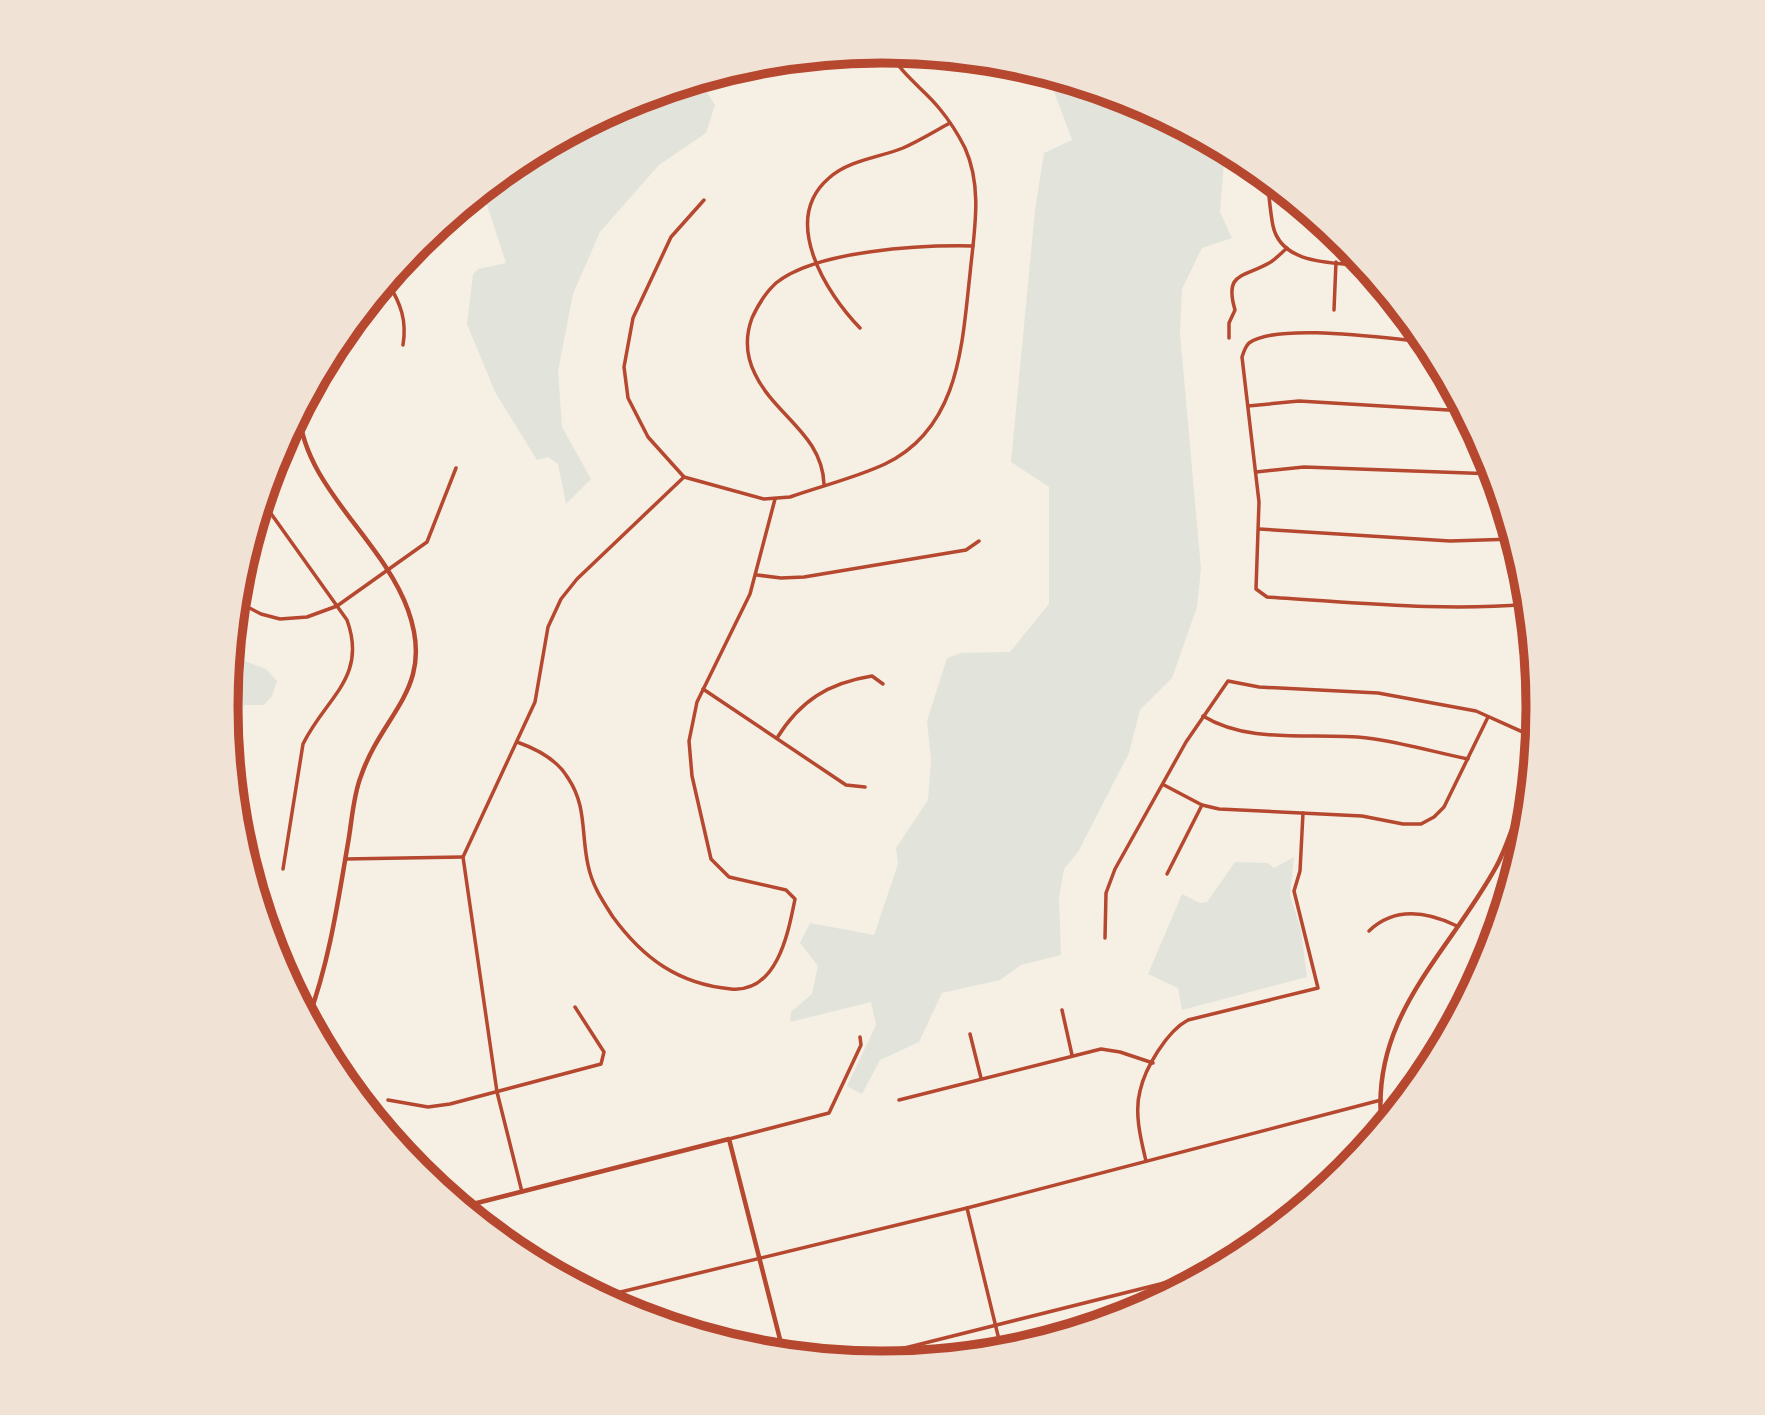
<svg xmlns="http://www.w3.org/2000/svg" width="1765" height="1415" viewBox="0 0 1765 1415" font-family="Bitter,serif">
	<rect width="100%" height="100%" fill="#f6efe4"/>
	<g fill="#e2e4dc">
		<path d="M 1048,75 L 1134,101 L 1225,149 L 1220,212 L 1232,238 L 1202,248 L 1182,289 L 1180,333 L 1201,569 L 1197,607 L 1172,678 L 1140,710 L 1129,753 L 1078,852 L 1064,869 L 1059,898 L 1061,955 L 1021,965 L 1000,980 L 942,993 L 919,1042 L 880,1060 L 862,1094 L 847,1086 L 876,1025 L 871,1002 L 790,1022 L 791,1012 L 812,994 L 818,966 L 800,943 L 810,923 L 874,935 L 898,864 L 896,848 L 928,800 L 931,760 L 927,721 L 947,658 L 961,653 L 1010,652 L 1049,604 L 1049,487 L 1011,462 L 1035,210 L 1044,153 L 1072,140 Z"/>
		<path d="M 699,80 L 715,105 L 706,133 L 659,165 L 600,232 L 573,294 L 558,371 L 562,427 L 591,479 L 566,504 L 558,464 L 548,457 L 537,460 L 495,392 L 467,324 L 473,274 L 478,269 L 506,263 L 485,199 L 487,187 L 518,161 L 632,101 Z"/>
		<path d="M 231,656 L 266,669 L 277,681 L 272,696 L 264,705 L 244,705 L 231,766 L 226,707 Z"/>
		<path d="M 1294,857 L 1290,895 L 1301,930 L 1307,977 L 1182,1010 L 1178,988 L 1148,974 L 1182,894 L 1200,903 L 1207,902 L 1235,862 L 1268,863 L 1274,868 Z"/>
	</g>
	<g fill="none" stroke-linecap="round" stroke-linejoin="round">
		<g stroke="#b5482f" stroke-width="3.5">
			<path d="M 1267,178 C 1269,194 1270,211 1273,226 C 1282,266 1335,262 1366,266"/>
			<path d="M 704,200 L 671,237 L 633,318 L 624,367 L 628,398 L 648,437 L 684,477 L 764,499 L 790,497 C 821,486 855,478 885,464 C 960,428 962,344 970,274 C 974,232 983,188 965,148 C 958,134 949,120 939,108 C 924,89 900,74 890,51"/>
			<path d="M 388,283 C 401,304 407,321 403,345"/>
			<path d="M 1334,310 L 1336,262"/>
			<path d="M 860,328 C 826,293 780,220 829,178 C 849,160 878,158 903,148 C 919,141 935,131 950,123"/>
			<path d="M 1229,338 L 1229,323 L 1235,310 C 1224,272 1243,278 1269,263 C 1275,260 1281,253 1287,248"/>
			<path d="M 1428,342 C 1390,339 1278,322 1249,343 C 1245,347 1244,351 1242,357 L 1259,502 L 1256,589 L 1267,597 C 1354,602 1442,612 1529,604"/>
			<path d="M 1248,406 L 1299,401 L 1465,411"/>
			<path d="M 1256,472 L 1304,467 L 1495,474"/>
			<path d="M 824,484 C 822,434 775,416 755,374 C 746,356 745,337 752,318 C 758,305 765,293 776,283 C 817,250 922,245 973,246"/>
			<path d="M 262,501 L 347,620 C 368,678 325,698 303,744 L 283,869"/>
			<path d="M 1259,529 L 1450,541 L 1515,539"/>
			<path d="M 757,575 L 781,578 L 804,577 L 966,550 L 979,541"/>
			<path d="M 236,601 L 261,614 L 280,619 L 307,617 L 337,606 L 427,542 L 456,468"/>
			<path d="M 703,689 L 846,785 L 865,787"/>
			<path d="M 1203,716 C 1250,745 1313,732 1367,738 C 1400,742 1434,752 1468,759"/>
			<path d="M 777,738 C 800,701 828,683 872,676 L 883,684"/>
			<path d="M 517,742 C 537,749 557,759 568,778 C 587,806 581,834 588,865 C 592,885 602,900 613,917 C 643,958 678,984 731,989 C 777,993 788,934 795,899 L 786,890 L 729,877 L 711,859 L 692,776 L 689,741 L 697,702 L 750,594 L 775,499"/>
			<path d="M 1164,785 L 1202,805 L 1219,809 L 1362,816 L 1403,824 L 1421,824 L 1434,817 L 1444,807 L 1488,717"/>
			<path d="M 345,859 L 462,857"/>
			<path d="M 1167,874 L 1202,805"/>
			<path d="M 1369,931 C 1395,906 1428,912 1457,926"/>
			<path d="M 1105,938 L 1106,893 L 1115,869 L 1186,742 L 1228,681 L 1259,687 L 1378,693 L 1476,711 L 1536,738"/>
			<path d="M 1062,1010 L 1072,1055"/>
			<path d="M 970,1034 L 981,1078"/>
			<path d="M 388,1100 L 428,1107 L 450,1104 L 601,1064 L 604,1052 L 575,1007"/>
			<path d="M 899,1100 L 1101,1049 L 1120,1052 L 1153,1063"/>
			<path d="M 729,1139 L 829,1113 L 861,1045 L 860,1037"/>
			<path d="M 1146,1161 C 1141,1140 1134,1113 1140,1091 C 1145,1068 1167,1031 1188,1020 L 1318,988 L 1294,891 L 1300,871 L 1303,813"/>
			<path d="M 522,1192 L 497,1092 L 463,857 L 535,702 L 548,627 L 561,599 L 577,579 L 684,477"/>
			<path d="M 967,1208 L 1002,1352"/>
			<path d="M 600,1297 L 967,1208 L 1381,1100"/>
			<path d="M 853,1361 L 1216,1270"/>
		</g>
		<g stroke="#b5482f" stroke-width="4.5">
			<path d="M 378,293 L 432,244 L 454,213"/>
			<path d="M 299,413 C 305,488 383,540 408,610 C 436,688 383,712 361,776 C 353,796 352,821 348,843 C 338,902 329,963 308,1019"/>
			<path d="M 1382,1129 C 1368,1018 1447,956 1496,867 C 1511,840 1522,797 1533,767"/>
			<path d="M 461,1207 L 729,1139 L 784,1355"/>
		</g>
	</g>
	<path d="M0 0H1765V1415H0ZM238 707a644 644 0 1 1 1288 0a644 644 0 1 1-1288 0Z" fill="#f1e2d6" fill-rule="evenodd"/>
	<path fill="none" stroke="#b5482f" stroke-width="9" d="M238 707a644 644 0 1 1 1288 0a644 644 0 1 1-1288 0Z"/>
</svg>
